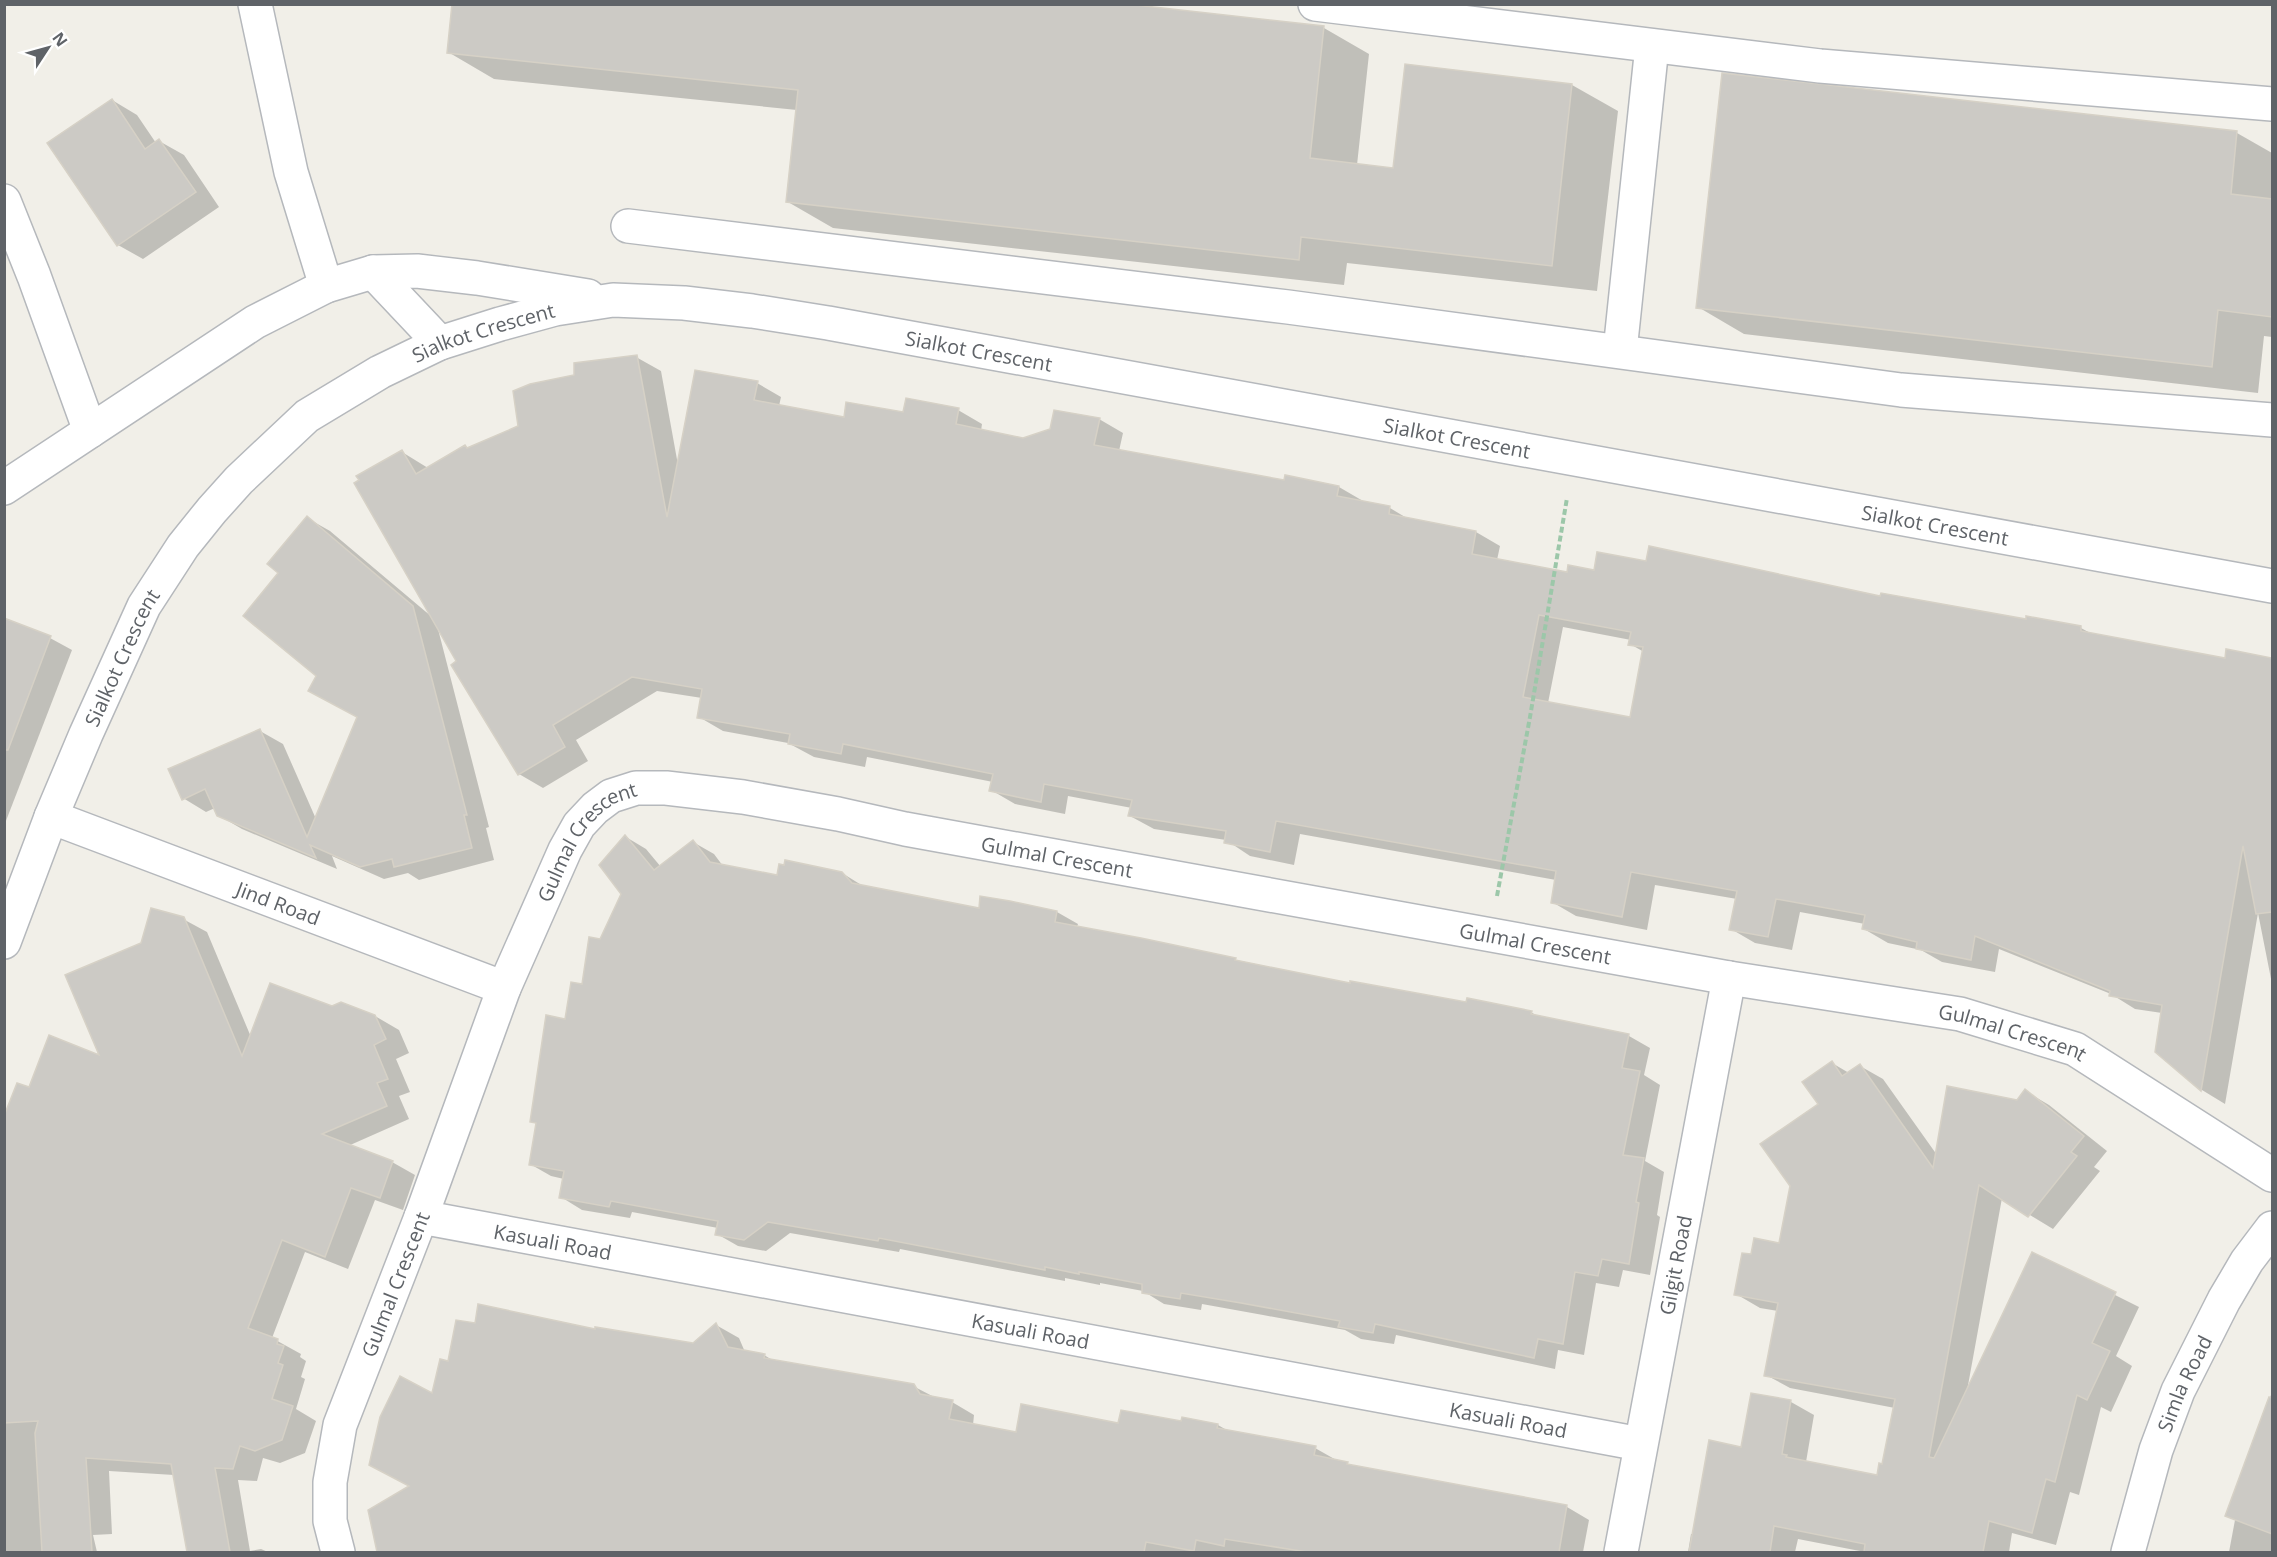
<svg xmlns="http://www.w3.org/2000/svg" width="2277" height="1557" viewBox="0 0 2277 1557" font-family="'Open Sans',sans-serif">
	<rect width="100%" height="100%" fill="#f1efe8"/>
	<g fill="#0003" fill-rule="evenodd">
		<path d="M 1324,28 L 1369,54 L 1357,165 L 1394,170 L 1572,85 L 1618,111 L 1597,291 L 1347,263 L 1344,285 L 833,228 L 788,202 L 797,110 L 494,79 L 448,52 Z"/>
		<path d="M 1723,74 L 2237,133 L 2272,153 L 2272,337 L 2264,336 L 2258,393 L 1744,334 L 1698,307 Z"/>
		<path d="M 112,100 L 137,115 L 156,143 L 159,141 L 184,155 L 219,207 L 143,259 L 118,245 Z"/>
		<path d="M 636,357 L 661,371 L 678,465 L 757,383 L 781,397 L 779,406 L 845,419 L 958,410 L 982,424 L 981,431 L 1023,439 L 1099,419 L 1123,433 L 1119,451 L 1285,481 L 1286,477 L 1339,487 L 1363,501 L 1363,503 L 1390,508 L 1410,520 L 1476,532 L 1500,546 L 1497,560 L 1568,574 L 1595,572 L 1881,598 L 2081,628 L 2092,634 L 2226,659 L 2227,651 L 2272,659 L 2272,984 L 2258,913 L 2225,1104 L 2202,1090 L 2157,1051 L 2162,1013 L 2135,1009 L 2111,994 L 1999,949 L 1995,972 L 1942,962 L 1921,950 L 1888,943 L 1864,929 L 1865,924 L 1800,912 L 1792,950 L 1755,943 L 1731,929 L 1737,899 L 1655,885 L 1647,930 L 1576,916 L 1552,902 L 1556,880 L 1300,834 L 1294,865 L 1250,856 L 1226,840 L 1154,829 L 1130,816 L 1132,808 L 1068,796 L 1065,814 L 1015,804 L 991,790 L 993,782 L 867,757 L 865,767 L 814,757 L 788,743 L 723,731 L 699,717 L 702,698 L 657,691 L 576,740 L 588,761 L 543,788 L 519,774 L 453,665 L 458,661 L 438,629 L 489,827 L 486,828 L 494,860 L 419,880 L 408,873 L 384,879 L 332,856 L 337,869 L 242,829 L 218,815 L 215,808 L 206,812 L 183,798 L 260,731 L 283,744 L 316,819 L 358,717 L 318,675 L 281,573 L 307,518 L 330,531 L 432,617 L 402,452 L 428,468 L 520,427 L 576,376 ZM 1563,627 L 1631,640 L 1630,644 L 1644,652 L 1631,719 L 1548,703 Z"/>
		<path d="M 4,629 L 50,638 L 72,650 L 4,826 Z"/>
		<path d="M 626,837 L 646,849 L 661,867 L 693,842 L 714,854 L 723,866 L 778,876 L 842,873 L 863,886 L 980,910 L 1010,903 L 1057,912 L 1078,924 L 1077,927 L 1351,984 L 1467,1004 L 1531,1012 L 1540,1018 L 1629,1036 L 1650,1048 L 1644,1075 L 1660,1085 L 1645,1161 L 1664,1172 L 1657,1215 L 1660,1217 L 1650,1275 L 1623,1270 L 1619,1287 L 1596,1283 L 1584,1355 L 1558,1350 L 1555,1369 L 1396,1335 L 1394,1344 L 1361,1339 L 1345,1330 L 1263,1315 L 1202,1304 L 1201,1310 L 1164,1304 L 1143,1291 L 1100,1283 L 1100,1285 L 1065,1278 L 1065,1281 L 900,1249 L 899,1252 L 790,1233 L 766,1251 L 738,1246 L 717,1234 L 718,1228 L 632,1212 L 630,1218 L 582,1210 L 561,1197 L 564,1179 L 551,1176 L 530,1164 L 537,1124 L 532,1121 L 566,1021 L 584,986 L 601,941 L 623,894 Z"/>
		<path d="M 183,919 L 207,932 L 251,1037 L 332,1008 L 375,1016 L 399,1030 L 409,1053 L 396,1059 L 410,1092 L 399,1096 L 409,1119 L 348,1146 L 392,1162 L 415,1175 L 403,1210 L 375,1200 L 348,1269 L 305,1252 L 272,1338 L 301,1354 L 300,1357 L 306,1361 L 301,1377 L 305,1379 L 296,1409 L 316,1421 L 305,1453 L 280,1463 L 263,1458 L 257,1481 L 238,1480 L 250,1551 L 261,1549 L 268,1552 L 188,1552 L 174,1475 L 109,1471 L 112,1534 L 93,1535 L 97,1552 L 4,1552 L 4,1156 L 30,1089 L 102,1057 L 142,944 Z"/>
		<path d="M 1832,1063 L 1849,1073 L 1860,1066 L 1883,1079 L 1937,1155 L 2017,1101 L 2025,1091 L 2049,1105 L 2107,1151 L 2094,1167 L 2100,1171 L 2053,1229 L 2002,1198 L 1967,1391 L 2033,1254 L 2139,1307 L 2116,1356 L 2132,1366 L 2111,1412 L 2101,1407 L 2079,1495 L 2070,1492 L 2056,1545 L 2012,1533 L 2009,1552 L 1865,1552 L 1798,1539 L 1795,1552 L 1688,1552 L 1691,1534 L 1694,1534 L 1742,1448 L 1791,1402 L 1814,1415 L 1806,1462 L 1878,1476 L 1883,1465 L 1895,1408 L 1790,1388 L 1766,1375 L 1778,1311 L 1760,1308 L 1736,1294 L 1753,1256 L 1780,1245 Z"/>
		<path d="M 476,1325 L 596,1331 L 693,1345 L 716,1325 L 739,1338 L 745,1352 L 764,1355 L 774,1361 L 913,1386 L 936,1398 L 952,1402 L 974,1415 L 973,1425 L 1017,1434 L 1120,1425 L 1182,1423 L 1183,1419 L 1218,1425 L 1230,1432 L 1315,1448 L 1338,1461 L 1353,1466 L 1567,1507 L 1589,1520 L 1583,1552 L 379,1552 L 377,1547 L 411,1486 L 434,1395 L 449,1362 Z"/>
		<path d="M 2271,1395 L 2272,1552 L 2229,1552 L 2235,1520 L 2227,1515 Z"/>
	</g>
	<g fill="#cccac5" stroke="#d6d1c6" stroke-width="1.5" fill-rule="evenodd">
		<path d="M 452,4 L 1127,4 L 1324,26 L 1310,158 L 1393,168 L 1405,64 L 1572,84 L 1552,266 L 1301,237 L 1299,260 L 786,202 L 798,90 L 447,53 Z"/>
		<path d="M 1722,73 L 2237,131 L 2231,194 L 2272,199 L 2272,317 L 2218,310 L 2212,367 L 1696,308 Z"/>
		<path d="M 112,99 L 145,149 L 159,139 L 196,192 L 117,246 L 47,143 Z"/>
		<path d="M 637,355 L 667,517 L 695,370 L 758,381 L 754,400 L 844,417 L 846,402 L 903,412 L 906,398 L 959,408 L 956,424 L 1023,438 L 1050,429 L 1054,410 L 1100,418 L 1094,445 L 1284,480 L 1285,475 L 1339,486 L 1337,496 L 1390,506 L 1389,514 L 1476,531 L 1472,554 L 1567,572 L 1568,565 L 1594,570 L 1597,552 L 1646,561 L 1649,546 L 1880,596 L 1881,593 L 2026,619 L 2026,616 L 2081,626 L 2081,631 L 2225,658 L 2226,649 L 2272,658 L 2272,912 L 2256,914 L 2243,846 L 2201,1091 L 2155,1052 L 2162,1005 L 2109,996 L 2110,991 L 1975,936 L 1971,960 L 1916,949 L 1917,942 L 1862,929 L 1865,915 L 1776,899 L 1768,937 L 1729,930 L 1737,891 L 1631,872 L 1622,917 L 1551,903 L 1556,871 L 1276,821 L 1270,852 L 1224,843 L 1226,831 L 1128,816 L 1132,800 L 1044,784 L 1041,802 L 989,791 L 993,774 L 843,744 L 841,754 L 788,744 L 790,734 L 697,718 L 702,689 L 632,677 L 553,725 L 565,747 L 518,775 L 451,665 L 456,661 L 354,483 L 359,480 L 356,476 L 402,450 L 416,474 L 465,445 L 467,448 L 518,426 L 513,391 L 530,384 L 574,375 L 574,363 ZM 1539,615 L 1631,632 L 1628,645 L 1643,647 L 1630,717 L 1523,697 Z"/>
		<path d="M 307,516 L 413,606 L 467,815 L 464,815 L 472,848 L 394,867 L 392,859 L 360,867 L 310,845 L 316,858 L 217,816 L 205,789 L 182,800 L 168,769 L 260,729 L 307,837 L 357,717 L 308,691 L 316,676 L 243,616 L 278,573 L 267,564 Z"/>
		<path d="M 4,618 L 51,636 L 8,750 L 4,750 Z"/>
		<path d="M 625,835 L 654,870 L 693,840 L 710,862 L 777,875 L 779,864 L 784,865 L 785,860 L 842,872 L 852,883 L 979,908 L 980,896 L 1010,901 L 1057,911 L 1055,922 L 1141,938 L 1236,958 L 1235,960 L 1350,983 L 1350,981 L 1466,1002 L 1467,998 L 1532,1011 L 1531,1014 L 1629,1034 L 1622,1068 L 1640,1071 L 1623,1155 L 1644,1158 L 1636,1202 L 1639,1203 L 1629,1264 L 1602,1259 L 1598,1276 L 1575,1272 L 1563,1344 L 1538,1339 L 1534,1358 L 1375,1324 L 1373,1333 L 1338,1327 L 1340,1321 L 1241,1303 L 1181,1293 L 1180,1299 L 1142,1293 L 1142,1284 L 1079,1272 L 1079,1274 L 1045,1267 L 1045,1270 L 879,1238 L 878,1241 L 768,1222 L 744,1240 L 715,1235 L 718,1221 L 611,1201 L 609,1207 L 559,1198 L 564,1171 L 529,1165 L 536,1123 L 530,1122 L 546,1015 L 565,1019 L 571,982 L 582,984 L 589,937 L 600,939 L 621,894 L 599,865 Z"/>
		<path d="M 151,908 L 184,917 L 242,1056 L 270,983 L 332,1006 L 341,1002 L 375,1015 L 386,1039 L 374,1045 L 388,1079 L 377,1083 L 387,1106 L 322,1134 L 393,1161 L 380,1198 L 351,1188 L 325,1257 L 282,1240 L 248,1328 L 278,1339 L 277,1344 L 284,1346 L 278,1363 L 283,1365 L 272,1399 L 293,1406 L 282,1440 L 255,1451 L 240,1446 L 233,1469 L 215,1468 L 230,1552 L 187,1552 L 171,1464 L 86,1458 L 92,1552 L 42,1552 L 35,1433 L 38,1421 L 4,1423 L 4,1116 L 17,1083 L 29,1087 L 49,1035 L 99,1055 L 65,975 L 141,943 Z"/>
		<path d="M 1832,1061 L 1842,1076 L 1860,1064 L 1933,1168 L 1947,1086 L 2017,1100 L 2025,1089 L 2084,1136 L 2071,1152 L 2077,1156 L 2028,1217 L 1979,1185 L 1929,1457 L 1934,1458 L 2032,1252 L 2116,1292 L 2092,1343 L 2110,1351 L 2087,1400 L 2077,1395 L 2055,1482 L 2046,1479 L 2032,1533 L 1989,1521 L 1983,1552 L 1864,1552 L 1865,1544 L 1774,1526 L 1770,1552 L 1689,1552 L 1709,1440 L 1741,1447 L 1751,1393 L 1791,1400 L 1782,1454 L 1787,1455 L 1786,1457 L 1877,1475 L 1879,1463 L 1882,1464 L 1895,1399 L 1764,1376 L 1778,1303 L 1734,1295 L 1742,1253 L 1751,1254 L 1754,1238 L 1779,1243 L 1790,1186 L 1760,1144 L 1818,1104 L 1802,1082 Z"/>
		<path d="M 478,1304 L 595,1329 L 595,1327 L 693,1343 L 716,1323 L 728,1347 L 765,1354 L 764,1358 L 914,1384 L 920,1394 L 953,1400 L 949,1419 L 1016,1432 L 1021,1404 L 1118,1423 L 1121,1410 L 1181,1421 L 1182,1417 L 1218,1424 L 1217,1428 L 1316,1446 L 1314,1455 L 1348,1462 L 1347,1464 L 1567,1505 L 1559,1552 L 1307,1552 L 1225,1539 L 1224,1546 L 1196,1540 L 1194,1551 L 1146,1542 L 1144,1552 L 377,1552 L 368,1510 L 409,1486 L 369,1465 L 380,1417 L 400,1376 L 432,1393 L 440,1359 L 448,1361 L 456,1320 L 475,1323 Z"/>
		<path d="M 2269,1397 L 2272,1398 L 2272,1534 L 2225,1516 Z"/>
	</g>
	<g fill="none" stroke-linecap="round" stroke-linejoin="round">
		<defs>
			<g id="minor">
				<path d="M 255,4 L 291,172 L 326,286"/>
				<path d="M 1315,4 L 1820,66 L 2272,104"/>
				<path d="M 4,201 L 34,276 L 90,431"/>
				<path d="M 628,226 L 1288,307 L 1901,390 L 2272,420"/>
				<path d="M 373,272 L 440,343"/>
				<path d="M 1620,351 L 1652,46"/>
				<path d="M 4,488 L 255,322 L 326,286 L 373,272 L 417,271 L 477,278 L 588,296"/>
				<path id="s1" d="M 51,817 L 504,988"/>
				<path id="s2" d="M 4,942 L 51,817 L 86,734 L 144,606 L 183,546 L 212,510 L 239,480 L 307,416 L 380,372 L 440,343 L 500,324 L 555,309 L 613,300 L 684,303 L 752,311 L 828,323 L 2272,586"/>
				<path id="s3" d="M 421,1217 L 1640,1444"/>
				<path id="s4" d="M 338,1552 L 330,1521 L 330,1482 L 340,1425 L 421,1217 L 504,988 L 565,850 L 579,825 L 595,808 L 611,796 L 636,788 L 666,788 L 743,797 L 838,814 L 905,829 L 1729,978 L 1960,1014 L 2075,1049 L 2272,1175"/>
				<path id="s5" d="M 1621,1552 L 1729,978"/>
				<path id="s6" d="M 2128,1552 L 2156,1450 L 2178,1391 L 2224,1300 L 2247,1261 L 2272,1228"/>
			</g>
		</defs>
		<use href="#minor" stroke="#b5b8bc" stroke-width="36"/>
		<path stroke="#9cc7a9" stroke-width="4" stroke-dasharray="6 3" stroke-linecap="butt" d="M 1497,896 L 1530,717 L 1567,498"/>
		<use href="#minor" stroke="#fff" stroke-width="33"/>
	</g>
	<g text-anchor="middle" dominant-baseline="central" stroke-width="6" stroke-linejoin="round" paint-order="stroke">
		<g font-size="20" fill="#5f6368" stroke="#fff">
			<text stroke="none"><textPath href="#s2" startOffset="812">Sialkot Crescent</textPath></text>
			<text stroke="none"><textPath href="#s2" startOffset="1316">Sialkot Crescent</textPath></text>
			<text stroke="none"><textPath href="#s2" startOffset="1802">Sialkot Crescent</textPath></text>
			<text stroke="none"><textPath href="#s2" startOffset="2288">Sialkot Crescent</textPath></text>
			<text stroke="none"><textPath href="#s2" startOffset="308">Sialkot Crescent</textPath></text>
			<text stroke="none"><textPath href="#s4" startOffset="768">Gulmal Crescent</textPath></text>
			<text stroke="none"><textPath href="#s4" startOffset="1272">Gulmal Crescent</textPath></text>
			<text stroke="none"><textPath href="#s1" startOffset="243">Jind Road</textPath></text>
			<text stroke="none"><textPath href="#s4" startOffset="1758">Gulmal Crescent</textPath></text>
			<text stroke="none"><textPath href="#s4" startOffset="2244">Gulmal Crescent</textPath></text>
			<text stroke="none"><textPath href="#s3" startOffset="134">Kasuali Road</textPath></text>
			<text stroke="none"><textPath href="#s5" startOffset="292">Gilgit Road</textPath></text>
			<text stroke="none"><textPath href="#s4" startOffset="280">Gulmal Crescent</textPath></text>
			<text stroke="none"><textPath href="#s3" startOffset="620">Kasuali Road</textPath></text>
			<text stroke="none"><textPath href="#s6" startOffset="178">Simla Road</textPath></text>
			<text stroke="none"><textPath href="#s3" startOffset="1106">Kasuali Road</textPath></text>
		</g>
	</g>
	<rect width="2277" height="1557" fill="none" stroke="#5f6368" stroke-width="12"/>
	<g transform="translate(48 48) rotate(54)" stroke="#ffffff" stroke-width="4.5" paint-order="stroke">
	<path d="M0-4.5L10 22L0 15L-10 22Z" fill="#5f6368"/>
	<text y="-9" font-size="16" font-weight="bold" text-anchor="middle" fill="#5f6368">N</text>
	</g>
</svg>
